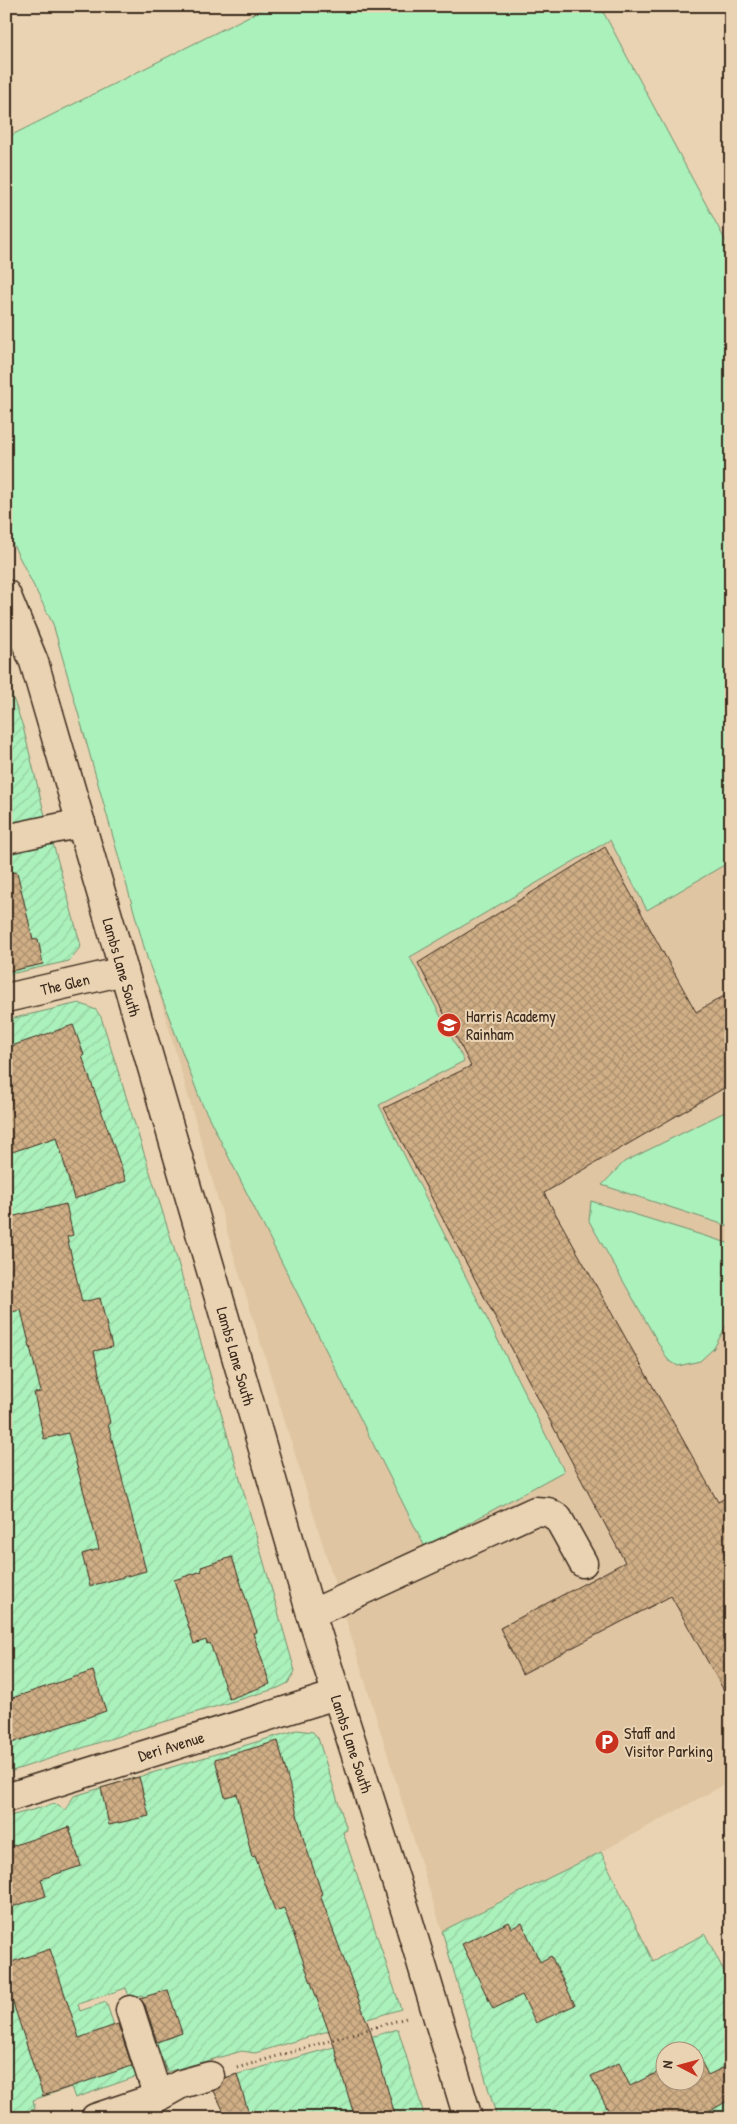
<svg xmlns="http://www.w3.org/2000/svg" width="737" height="2124" viewBox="0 0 737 2124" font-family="'Patrick Hand',sans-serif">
	<defs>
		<pattern id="garden-furrows" width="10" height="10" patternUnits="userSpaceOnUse" patternTransform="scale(1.25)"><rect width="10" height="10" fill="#abf1bc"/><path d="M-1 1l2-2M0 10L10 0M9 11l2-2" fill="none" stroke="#94cfa1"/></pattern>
		<pattern id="building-cross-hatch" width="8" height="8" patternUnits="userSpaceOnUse" patternTransform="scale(1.25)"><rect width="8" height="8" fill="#d0af86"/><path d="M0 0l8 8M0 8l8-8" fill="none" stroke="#aa8f6d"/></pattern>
	</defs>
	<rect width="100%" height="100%" fill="#ead3b2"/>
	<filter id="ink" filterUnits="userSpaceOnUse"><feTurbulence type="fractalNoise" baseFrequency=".02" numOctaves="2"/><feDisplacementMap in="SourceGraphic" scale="10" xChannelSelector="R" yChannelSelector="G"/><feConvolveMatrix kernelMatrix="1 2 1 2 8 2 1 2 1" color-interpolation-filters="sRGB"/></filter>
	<g filter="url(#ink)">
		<path fill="#dfc5a2" d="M 269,6 L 600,6 L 731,251 L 731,1781 L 601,1852 L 442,1931 L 237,1266 L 53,624 L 6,531 L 6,138 Z"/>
		<g fill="#abf1bc" stroke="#738e6d">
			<path d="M 269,6 L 600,6 L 731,251 L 731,861 L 647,910 L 610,840 L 410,957 L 464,1061 L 379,1105 L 564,1471 L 425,1547 L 201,1102 L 148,961 L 53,624 L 6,531 L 6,138 Z"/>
			<path d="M 731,1109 L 731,1227 L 602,1185 L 624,1162 Z"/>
			<path d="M 591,1201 L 731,1244 L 731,1317 L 714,1348 L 700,1361 L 678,1366 L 668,1360 L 589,1221 Z"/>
		</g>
		<g fill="url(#garden-furrows)" stroke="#738e6d" fill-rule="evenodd">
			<path d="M 6,678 L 23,727 L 46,820 L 6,829 Z"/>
			<path d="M 51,836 L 81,946 L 69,961 L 6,975 L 6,846 Z"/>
			<path d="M 79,1003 L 96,1010 L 101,1017 L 173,1245 L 295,1671 L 288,1683 L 278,1688 L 140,1729 L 6,1773 L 6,1020 Z"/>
			<path d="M 297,1730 L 313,1732 L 318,1738 L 347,1830 L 343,1832 L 401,2009 L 255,2053 L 242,2051 L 167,2072 L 148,2022 L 151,2021 L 142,1995 L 130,1999 L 126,1988 L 78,2004 L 80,2011 L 106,2002 L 117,2034 L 123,2032 L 138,2076 L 75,2098 L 71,2087 L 33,2100 L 35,2109 L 6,2118 L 6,1817 L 55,1804 L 65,1810 L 74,1796 Z"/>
			<path d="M 601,1852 L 653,1961 L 705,1934 L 731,1985 L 731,2118 L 497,2118 L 442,1931 ZM 664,2052 L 694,2052 L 694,2082 L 664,2082 Z"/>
			<path d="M 398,2029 L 425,2118 L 227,2118 L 210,2082 Z"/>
		</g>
		<g fill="url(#building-cross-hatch)" stroke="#3b2a1e">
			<path d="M 605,847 L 696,1012 L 731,992 L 731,1084 L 544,1193 L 718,1502 L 731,1495 L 731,1703 L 671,1596 L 522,1674 L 500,1628 L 625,1562 L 384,1108 L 471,1066 L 418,963 Z"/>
			<path d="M 17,872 L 33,940 L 38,939 L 43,964 L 6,972 L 6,873 Z"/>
			<path d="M 73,1025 L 84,1055 L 82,1056 L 126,1181 L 74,1199 L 57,1137 L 6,1154 L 6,1048 Z"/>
			<path d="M 66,1204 L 73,1235 L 67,1237 L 82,1302 L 100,1298 L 112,1347 L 94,1351 L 110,1423 L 108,1424 L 146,1571 L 90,1586 L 82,1554 L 99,1549 L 68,1433 L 44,1439 L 34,1393 L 41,1392 L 21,1310 L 6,1313 L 6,1258 L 12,1257 L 6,1233 L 6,1218 Z"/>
			<path d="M 232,1557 L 257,1632 L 253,1633 L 270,1684 L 229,1699 L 210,1643 L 207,1644 L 206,1640 L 194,1644 L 174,1580 L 202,1571 L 201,1567 Z"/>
			<path d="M 93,1671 L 106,1711 L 6,1745 L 6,1700 Z"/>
			<path d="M 278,1741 L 304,1841 L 322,1894 L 320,1895 L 370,2030 L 396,2118 L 355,2118 L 336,2055 L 337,2054 L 284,1908 L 275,1911 L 255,1856 L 252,1857 L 237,1794 L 225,1797 L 215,1759 Z"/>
			<path d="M 139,1777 L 149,1816 L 109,1825 L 101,1788 Z"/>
			<path d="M 69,1827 L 81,1866 L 41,1879 L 46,1896 L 6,1909 L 6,1848 Z"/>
			<path d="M 509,1922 L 512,1928 L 522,1923 L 540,1962 L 551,1956 L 575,2005 L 536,2023 L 522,1995 L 493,2009 L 462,1944 Z"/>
			<path d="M 50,1949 L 79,2038 L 118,2024 L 132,2066 L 43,2096 L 6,1981 L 6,1964 Z"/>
			<path d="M 168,1990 L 182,2033 L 157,2042 L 145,2005 L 140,1998 Z"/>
			<path d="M 697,2053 L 708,2075 L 731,2064 L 731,2099 L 697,2118 L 612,2118 L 591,2076 L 619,2063 L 630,2086 L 664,2069 L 664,2082 L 694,2082 L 694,2054 Z"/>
			<path d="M 237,2074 L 250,2118 L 227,2118 L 214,2091 L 221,2087 L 225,2078 Z"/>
		</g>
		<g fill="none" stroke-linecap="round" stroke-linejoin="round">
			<defs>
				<g id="minor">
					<path d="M 6,594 L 34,662 L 311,1614 L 409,1922 L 468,2118"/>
					<path d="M 6,839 L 81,823"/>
					<path d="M 6,998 L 124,971"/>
					<path d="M 311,1614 L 535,1511 L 548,1512 L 558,1518 L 583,1563"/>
					<path d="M 6,1798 L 336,1695"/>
					<path d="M 130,2010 L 158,2097"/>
					<path d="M 95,2118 L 158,2097 L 181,2084 L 210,2076"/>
				</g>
			</defs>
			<use href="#minor" stroke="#3b2a1e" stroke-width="31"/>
			<path stroke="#3b2a1e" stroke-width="3" stroke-dasharray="1 4" stroke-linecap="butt" d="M 237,2068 L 406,2018"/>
			<use href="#minor" stroke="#ead3b2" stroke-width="28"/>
		</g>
	</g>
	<defs>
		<symbol id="school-disc" viewBox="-11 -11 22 22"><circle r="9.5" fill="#c8321e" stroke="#ead3b2"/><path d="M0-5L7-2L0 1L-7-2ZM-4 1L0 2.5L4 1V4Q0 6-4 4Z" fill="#fff"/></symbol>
		<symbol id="parking-disc" viewBox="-11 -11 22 22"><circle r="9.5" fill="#c8321e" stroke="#ead3b2"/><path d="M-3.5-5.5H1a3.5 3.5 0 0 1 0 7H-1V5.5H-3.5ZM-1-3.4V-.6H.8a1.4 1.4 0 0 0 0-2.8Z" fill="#fff"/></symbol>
	</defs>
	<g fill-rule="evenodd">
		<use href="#school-disc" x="435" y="1011" width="28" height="28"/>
		<use href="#parking-disc" x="593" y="1728" width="28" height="28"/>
	</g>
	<g text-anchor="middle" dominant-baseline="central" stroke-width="4" stroke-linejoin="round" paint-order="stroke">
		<g font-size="16" fill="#3b2a1e" stroke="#ead3b2">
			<text transform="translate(122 967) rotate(74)">Lambs Lane South</text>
			<text transform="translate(65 984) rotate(-13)">The Glen</text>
			<text transform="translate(236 1356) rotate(74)">Lambs Lane South</text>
			<text transform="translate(352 1744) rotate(72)">Lambs Lane South</text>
			<text transform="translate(171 1746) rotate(-17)">Deri Avenue</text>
		</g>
		<g font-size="16" fill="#3b2a1e" stroke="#ead3b2" text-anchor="start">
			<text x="466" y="1016">Harris Academy<tspan x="466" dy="18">Rainham</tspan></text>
			<text x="624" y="1733">Staff and<tspan x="624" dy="18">Visitor Parking</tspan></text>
		</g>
	</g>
	<rect width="737" height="2124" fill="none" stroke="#ead3b2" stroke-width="25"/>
	<rect x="12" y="12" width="712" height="2099" fill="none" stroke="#3b2a1e" stroke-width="2" filter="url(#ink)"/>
	<g transform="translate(680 2066) rotate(276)"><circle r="24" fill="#ead3b2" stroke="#a48f77"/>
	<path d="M0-4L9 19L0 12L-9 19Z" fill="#c8321e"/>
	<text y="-8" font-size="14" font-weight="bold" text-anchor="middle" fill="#3b2a1e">N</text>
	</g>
</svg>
